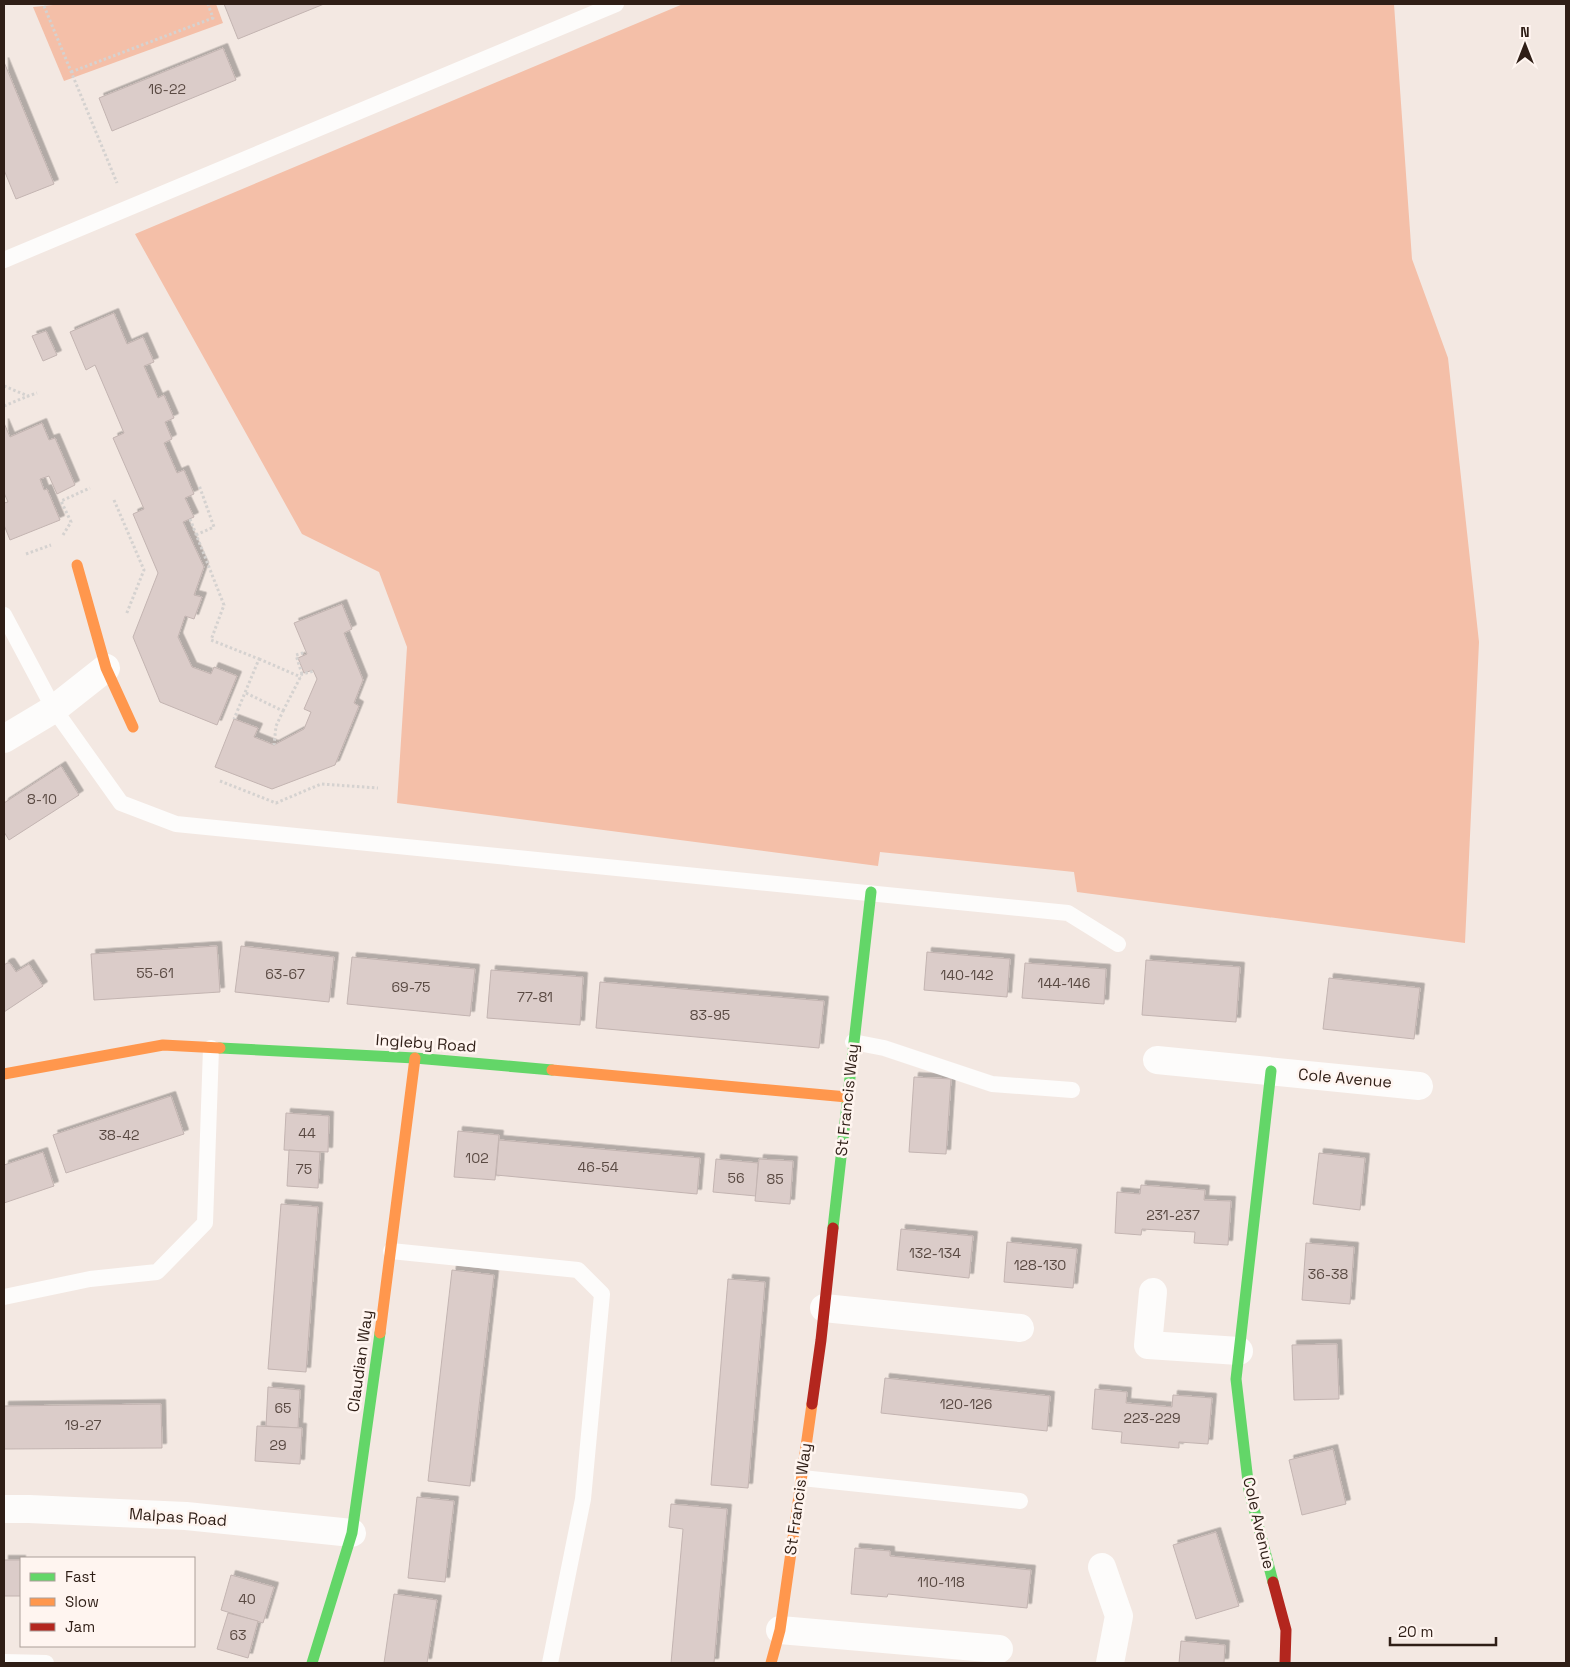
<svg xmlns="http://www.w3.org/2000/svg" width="1570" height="1667" viewBox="0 0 1570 1667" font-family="'Space Grotesk',sans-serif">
	<defs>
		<filter id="shadow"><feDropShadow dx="4.5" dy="-4.5" stdDeviation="0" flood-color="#0004"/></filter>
	</defs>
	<rect width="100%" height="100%" fill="#f3e8e2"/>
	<g fill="#f4bfa8">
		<path d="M 63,4 L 216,4 L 223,23 L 64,81 L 33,7 Z"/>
		<path d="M 683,4 L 1394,4 L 1412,259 L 1448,358 L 1479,642 L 1465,943 L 1077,892 L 1074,872 L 880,852 L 878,866 L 397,803 L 407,647 L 379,572 L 302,534 L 135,234 Z"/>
	</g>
	<g fill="#dbccc9" stroke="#c3b4b1" filter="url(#shadow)">
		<path d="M 224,4 L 324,4 L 238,39 Z"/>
		<path d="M 223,48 L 236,80 L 112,131 L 99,98 Z"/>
		<path d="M 4,62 L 54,184 L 16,199 L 4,170 Z"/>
		<path d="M 114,313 L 127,344 L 143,337 L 154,362 L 144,366 L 158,398 L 164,395 L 174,418 L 165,422 L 172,439 L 164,443 L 177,473 L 184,470 L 194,494 L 185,498 L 194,517 L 183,522 L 204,567 L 194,595 L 202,597 L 194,619 L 185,616 L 178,637 L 192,667 L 211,674 L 214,667 L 237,676 L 217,725 L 160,702 L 133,637 L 158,573 L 133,514 L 144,509 L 113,438 L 124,433 L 95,365 L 86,370 L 70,332 Z"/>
		<path d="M 46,331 L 57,355 L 43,361 L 32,336 Z"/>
		<path d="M 4,423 L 10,437 L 42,423 L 49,440 L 55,438 L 75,485 L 57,494 L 49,476 L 40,479 L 44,490 L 47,489 L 60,520 L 10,540 L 4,525 L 4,503 L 8,502 L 4,493 Z"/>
		<path d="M 342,604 L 352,629 L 344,633 L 363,680 L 354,703 L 359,706 L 335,765 L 272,789 L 215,767 L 234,719 L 258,728 L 254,737 L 274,745 L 304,729 L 311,712 L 304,709 L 317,679 L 313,670 L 304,673 L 298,658 L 307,654 L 294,623 Z"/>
		<path d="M 61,766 L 79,795 L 9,840 L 4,832 L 4,803 Z"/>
		<path d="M 217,946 L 220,992 L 94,1000 L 91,954 Z"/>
		<path d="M 241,946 L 334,957 L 329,1002 L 235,992 Z"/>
		<path d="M 927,952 L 1010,959 L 1007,997 L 924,990 Z"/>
		<path d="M 352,957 L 475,969 L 470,1016 L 347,1004 Z"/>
		<path d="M 1146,960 L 1240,967 L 1236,1022 L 1142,1015 Z"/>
		<path d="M 7,963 L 10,963 L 16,972 L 29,964 L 43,986 L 4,1012 L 4,965 Z"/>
		<path d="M 1025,963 L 1106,969 L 1104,1004 L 1022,998 Z"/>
		<path d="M 491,970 L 583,977 L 580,1025 L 487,1018 Z"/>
		<path d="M 1329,978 L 1420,988 L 1414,1039 L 1323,1029 Z"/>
		<path d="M 600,982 L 824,1001 L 819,1048 L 596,1028 Z"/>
		<path d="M 914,1077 L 951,1079 L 946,1154 L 909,1152 Z"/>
		<path d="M 171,1096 L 184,1134 L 66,1173 L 53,1135 Z"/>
		<path d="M 286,1113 L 329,1116 L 328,1152 L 284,1150 Z"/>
		<path d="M 458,1131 L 499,1135 L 495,1180 L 454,1177 Z"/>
		<path d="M 499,1140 L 700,1158 L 697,1194 L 496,1175 Z"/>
		<path d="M 289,1150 L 320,1152 L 318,1188 L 287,1186 Z"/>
		<path d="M 43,1152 L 54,1186 L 4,1203 L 4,1165 Z"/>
		<path d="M 1319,1153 L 1365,1158 L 1360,1210 L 1313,1204 Z"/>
		<path d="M 716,1159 L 758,1163 L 756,1196 L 713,1192 Z"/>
		<path d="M 759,1159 L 793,1161 L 790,1204 L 755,1201 Z"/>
		<path d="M 1141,1185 L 1205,1190 L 1204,1200 L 1231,1201 L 1228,1245 L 1194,1243 L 1195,1232 L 1142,1229 L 1141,1235 L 1115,1233 L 1117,1192 L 1140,1194 Z"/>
		<path d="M 281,1204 L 318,1207 L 306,1372 L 268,1369 Z"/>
		<path d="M 901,1229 L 973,1236 L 969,1278 L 897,1270 Z"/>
		<path d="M 1007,1242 L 1077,1249 L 1073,1288 L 1004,1282 Z"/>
		<path d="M 1306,1243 L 1354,1247 L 1350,1304 L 1302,1300 Z"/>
		<path d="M 452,1270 L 494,1275 L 470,1486 L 428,1481 Z"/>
		<path d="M 728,1279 L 765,1282 L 748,1488 L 711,1485 Z"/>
		<path d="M 1337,1344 L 1339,1399 L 1294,1400 L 1292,1345 Z"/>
		<path d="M 885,1378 L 1050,1396 L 1047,1431 L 881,1413 Z"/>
		<path d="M 268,1387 L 300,1390 L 298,1428 L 266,1426 Z"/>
		<path d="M 1095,1389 L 1127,1392 L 1126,1403 L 1172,1407 L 1173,1395 L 1212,1398 L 1208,1444 L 1179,1442 L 1179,1448 L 1121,1443 L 1122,1432 L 1092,1429 Z"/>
		<path d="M 161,1404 L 162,1448 L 4,1449 L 4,1406 Z"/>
		<path d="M 257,1426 L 302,1428 L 300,1464 L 255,1461 Z"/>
		<path d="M 1333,1449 L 1346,1504 L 1302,1515 L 1289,1460 Z"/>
		<path d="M 417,1497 L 454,1501 L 445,1582 L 408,1578 Z"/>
		<path d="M 671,1504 L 727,1509 L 714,1663 L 671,1663 L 683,1529 L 669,1527 Z"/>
		<path d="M 1216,1532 L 1239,1606 L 1196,1619 L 1173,1545 Z"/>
		<path d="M 855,1548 L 890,1551 L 890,1556 L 1031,1570 L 1027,1608 L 888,1594 L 887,1597 L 851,1594 Z"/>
		<rect x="4" y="1560" width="17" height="36"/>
		<path d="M 231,1575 L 274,1587 L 263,1623 L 221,1610 Z"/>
		<path d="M 394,1594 L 437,1600 L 427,1663 L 384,1663 Z"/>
		<path d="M 228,1613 L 258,1621 L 248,1658 L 217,1649 Z"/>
		<path d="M 1181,1641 L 1225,1645 L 1224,1663 L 1179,1663 Z"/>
	</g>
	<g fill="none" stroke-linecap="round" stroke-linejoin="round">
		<g stroke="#d5d2d0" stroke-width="3" stroke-dasharray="2.5 2.5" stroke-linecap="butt">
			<path d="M 44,6 L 117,183"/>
			<path d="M 71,72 L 213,18 L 208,4"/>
			<path d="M 4,386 L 28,396 L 37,393"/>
			<path d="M 4,406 L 28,396"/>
			<path d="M 114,500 L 144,570 L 126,615"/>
			<path d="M 190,519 L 224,605 L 211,640 L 259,659 L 234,719"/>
			<path d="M 63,535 L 71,522 L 61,501 L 90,488"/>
			<path d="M 196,535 L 214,527 L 199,485"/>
			<path d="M 26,554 L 51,545"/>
			<path d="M 259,659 L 301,677"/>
			<path d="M 302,674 L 296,655 L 306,652"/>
			<path d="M 246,693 L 283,711 L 276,726 L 274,745"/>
			<path d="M 283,711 L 302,674 L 314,671"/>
			<path d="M 220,781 L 276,803 L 321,784 L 378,788"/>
		</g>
		<g stroke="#fdfcfb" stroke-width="16">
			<path d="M 4,260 L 616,4"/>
			<path d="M 4,615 L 54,709 L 121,803 L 176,824 L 1068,913 L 1118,944"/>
			<path d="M 853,1042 L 884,1048 L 992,1084 L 1072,1090"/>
			<path d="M 391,1251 L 578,1270 L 602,1294 L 583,1499 L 550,1663"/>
			<path d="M 4,1297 L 90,1279 L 157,1272 L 205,1223 L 211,1048"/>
			<path d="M 802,1478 L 1020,1501"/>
			<path d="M 4,1662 L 46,1663"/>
		</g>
		<g stroke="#fdfcfb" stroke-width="28">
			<path d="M 4,739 L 54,709 L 106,668"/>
			<path d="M 1157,1060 L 1419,1086"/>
			<path d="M 1153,1292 L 1148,1345 L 1239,1351"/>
			<path d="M 824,1308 L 1020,1328"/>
			<path d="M 4,1509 L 29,1509 L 186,1516 L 352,1533"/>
			<path d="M 1102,1567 L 1119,1616 L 1110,1663"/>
			<path d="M 780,1630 L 999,1649"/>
		</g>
		<g stroke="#63d668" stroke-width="11">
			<path d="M 220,1048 L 415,1058 L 552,1070"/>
			<path d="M 1271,1071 L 1236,1379 L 1249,1490 L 1273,1582"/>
			<path d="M 833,1228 L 871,892"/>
			<path d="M 312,1663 L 352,1533 L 380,1333"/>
		</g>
		<g stroke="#ff974d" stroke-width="11">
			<path d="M 77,565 L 106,668 L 133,727"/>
			<path d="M 552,1070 L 847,1097"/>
			<path d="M 4,1074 L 163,1045 L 220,1048"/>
			<path d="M 380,1333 L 415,1058"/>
			<path d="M 771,1663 L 780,1630 L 812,1404"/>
		</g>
		<g stroke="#b3261e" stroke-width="11">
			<path d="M 812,1404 L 821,1340 L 833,1228"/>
			<path d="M 1273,1582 L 1286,1630 L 1285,1663"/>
		</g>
	</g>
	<g text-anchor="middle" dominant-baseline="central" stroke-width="5" stroke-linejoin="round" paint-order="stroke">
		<g font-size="14" fill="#5a4a43">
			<text x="167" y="89">16-22</text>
			<text x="42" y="799">8-10</text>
			<text x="155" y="973">55-61</text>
			<text x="285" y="974">63-67</text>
			<text x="967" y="975">140-142</text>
			<text x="1064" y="983">144-146</text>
			<text x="411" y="987">69-75</text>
			<text x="535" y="997">77-81</text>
			<text x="710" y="1015">83-95</text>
			<text x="307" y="1133">44</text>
			<text x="119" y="1135">38-42</text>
			<text x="477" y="1158">102</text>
			<text x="598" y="1167">46-54</text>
			<text x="304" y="1169">75</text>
			<text x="736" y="1178">56</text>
			<text x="775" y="1179">85</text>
			<text x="1173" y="1215">231-237</text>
			<text x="935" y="1253">132-134</text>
			<text x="1040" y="1265">128-130</text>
			<text x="1328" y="1274">36-38</text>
			<text x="966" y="1404">120-126</text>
			<text x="283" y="1408">65</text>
			<text x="1152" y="1418">223-229</text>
			<text x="83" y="1425">19-27</text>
			<text x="278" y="1445">29</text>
			<text x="941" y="1582">110-118</text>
			<text x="247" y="1599">40</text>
			<text x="238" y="1635">63</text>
		</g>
		<g font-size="16" fill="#2f1e16" stroke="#fff5f0">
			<text transform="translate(426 1043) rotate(4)">Ingleby Road</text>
			<text transform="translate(1345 1078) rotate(5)">Cole Avenue</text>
			<text transform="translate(847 1100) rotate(-84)">St Francis Way</text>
			<text transform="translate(360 1361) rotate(-82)">Claudian Way</text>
			<text transform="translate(798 1499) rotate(-82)">St Francis Way</text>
			<text transform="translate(178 1517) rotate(4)">Malpas Road</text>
			<text transform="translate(1259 1523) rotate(77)">Cole Avenue</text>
		</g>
	</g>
	<rect width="1570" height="1667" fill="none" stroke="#2f1e16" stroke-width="10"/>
	<rect x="20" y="1557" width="175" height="90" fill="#fff5f0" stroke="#ac9f99"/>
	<rect x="30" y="1573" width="25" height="8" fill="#63d668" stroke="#ac9f99"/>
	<text x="65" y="1582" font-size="15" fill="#2f1e16">Fast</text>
	<rect x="30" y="1598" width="25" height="8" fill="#ff974d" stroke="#ac9f99"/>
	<text x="65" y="1607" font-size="15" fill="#2f1e16">Slow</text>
	<rect x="30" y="1623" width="25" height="8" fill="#b3261e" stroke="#ac9f99"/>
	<text x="65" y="1632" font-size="15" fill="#2f1e16">Jam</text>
	<g transform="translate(1525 45)" stroke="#fff5f0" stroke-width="4" paint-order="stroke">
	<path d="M0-4L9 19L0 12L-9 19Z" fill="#2f1e16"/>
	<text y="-8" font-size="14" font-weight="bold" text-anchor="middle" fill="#2f1e16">N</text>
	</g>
	<path d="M1390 1637v8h106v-8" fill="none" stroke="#2f1e16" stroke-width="2.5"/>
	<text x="1398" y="1637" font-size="15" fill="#2f1e16" stroke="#fff5f0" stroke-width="4" paint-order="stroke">20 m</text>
</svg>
